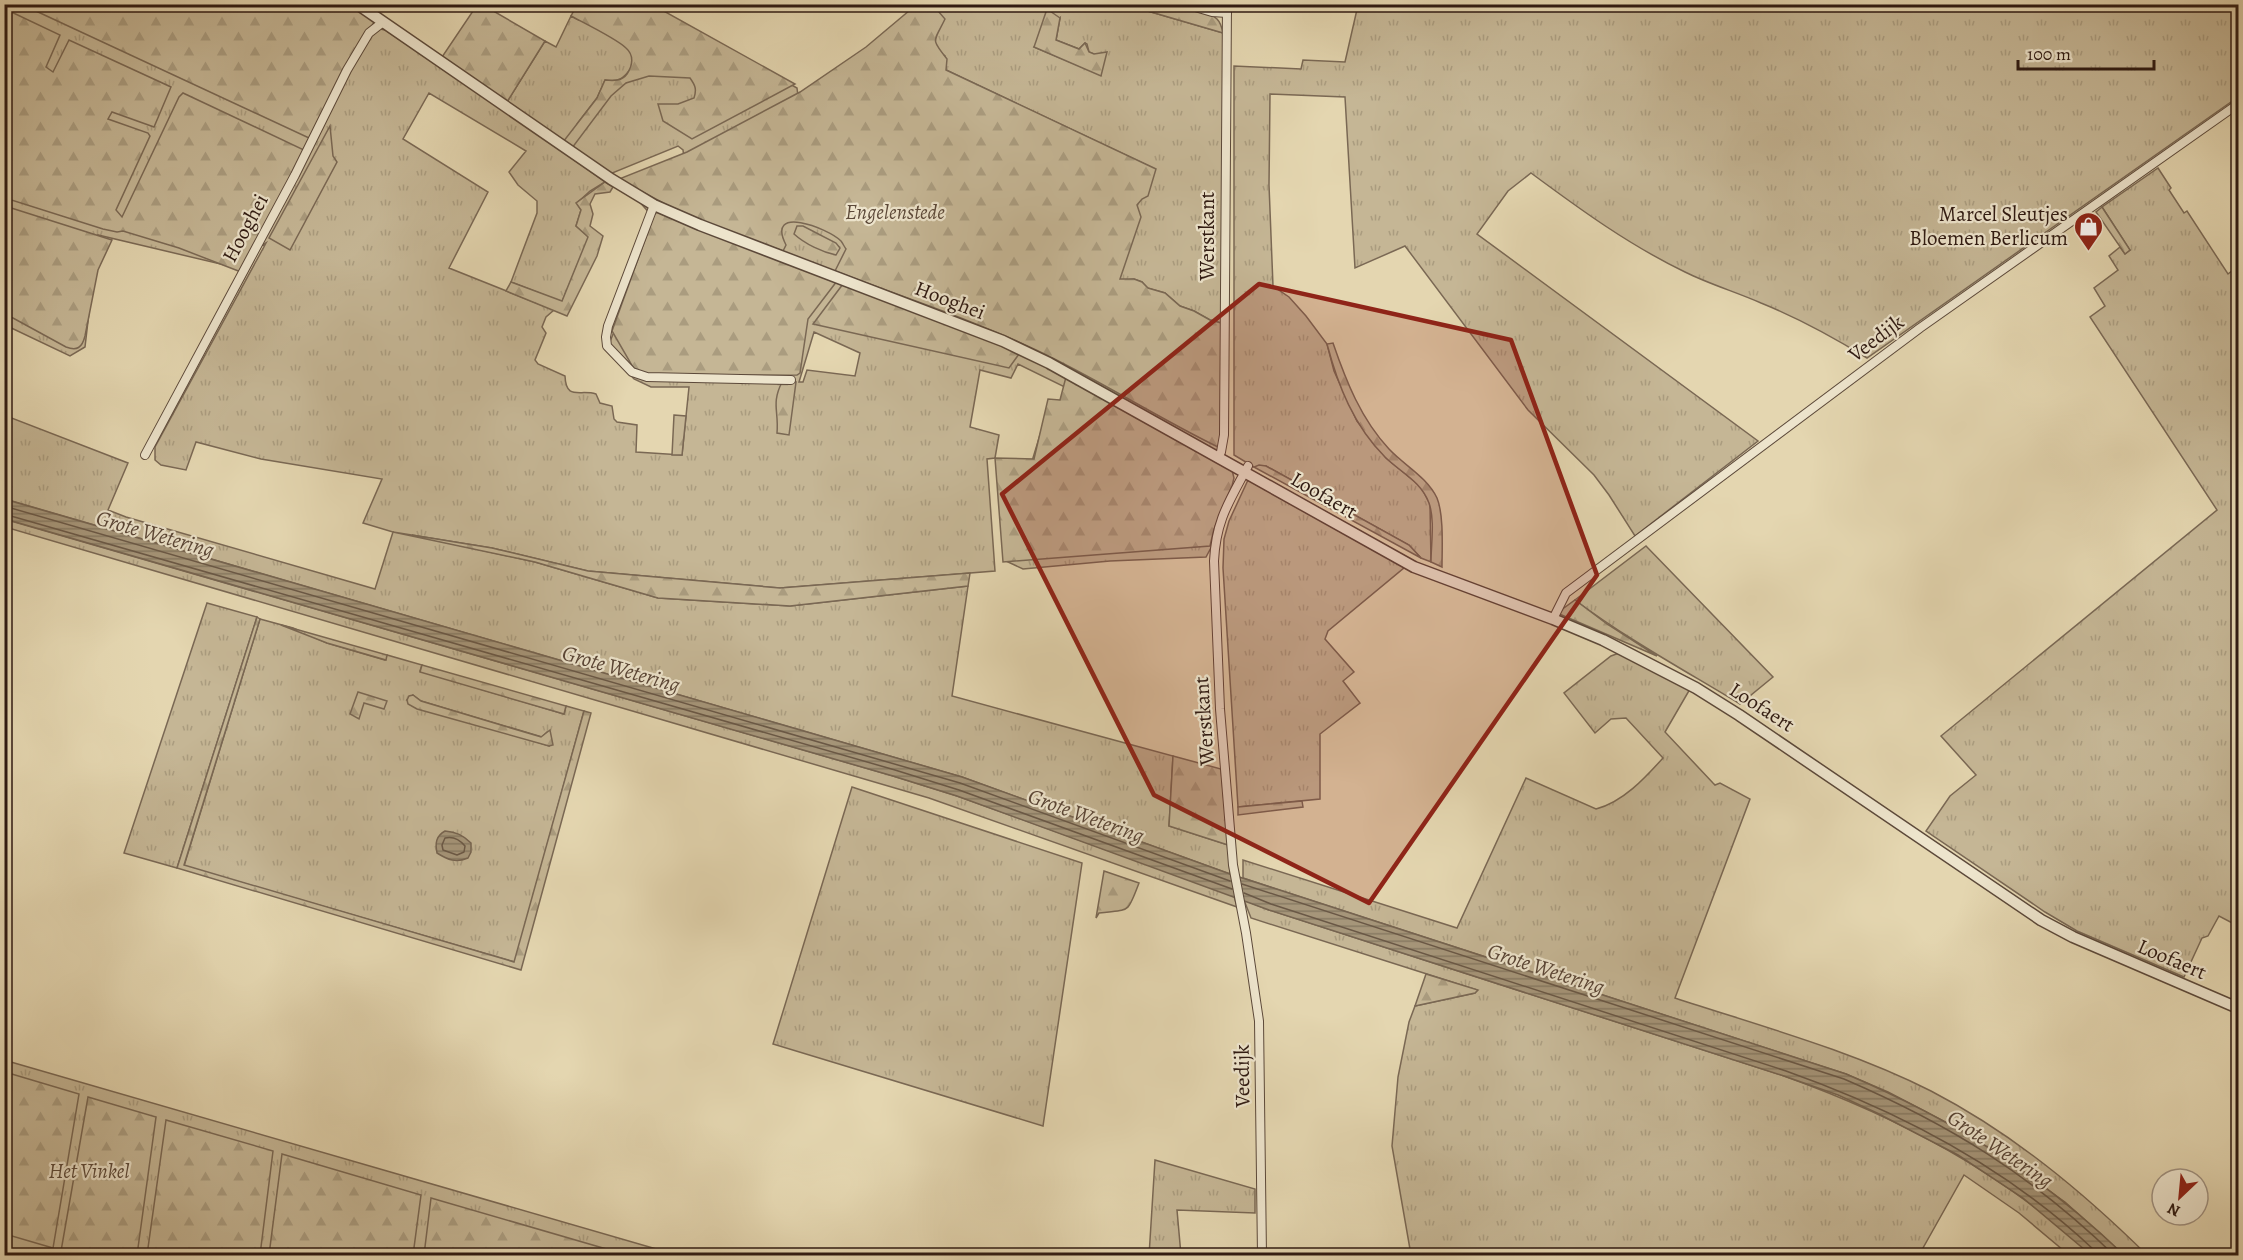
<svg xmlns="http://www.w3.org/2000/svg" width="2243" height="1260" viewBox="0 0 2243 1260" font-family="Alegreya,serif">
	<defs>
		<pattern id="grass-tufts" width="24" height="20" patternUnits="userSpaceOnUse" patternTransform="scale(1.5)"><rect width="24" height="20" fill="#c5b695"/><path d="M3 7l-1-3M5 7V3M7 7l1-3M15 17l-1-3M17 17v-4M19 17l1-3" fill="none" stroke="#aa9c7f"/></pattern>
		<pattern id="forest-firs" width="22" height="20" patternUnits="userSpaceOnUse" patternTransform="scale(1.5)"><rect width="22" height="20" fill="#c5b695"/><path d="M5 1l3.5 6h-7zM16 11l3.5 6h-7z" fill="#aa9c7f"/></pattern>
		<pattern id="water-rules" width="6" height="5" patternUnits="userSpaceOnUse" patternTransform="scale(1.5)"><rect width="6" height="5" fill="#a6967a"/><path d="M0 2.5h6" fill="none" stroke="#887a63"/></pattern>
	</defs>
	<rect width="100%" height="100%" fill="#e4d6b0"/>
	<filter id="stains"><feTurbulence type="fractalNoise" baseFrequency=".00333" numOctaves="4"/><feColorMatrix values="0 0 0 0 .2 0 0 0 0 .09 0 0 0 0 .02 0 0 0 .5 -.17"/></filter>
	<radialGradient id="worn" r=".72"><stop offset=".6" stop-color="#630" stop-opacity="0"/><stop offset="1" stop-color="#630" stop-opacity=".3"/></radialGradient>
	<g fill="url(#grass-tufts)" stroke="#7a6854" stroke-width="1.5" fill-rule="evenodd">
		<path d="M 5,5 L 262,5 L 385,30 L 534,131 L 605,182 L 590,191 L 577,203 L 581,210 L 576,226 L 589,237 L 562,302 L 511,282 L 537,213 L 537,201 L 518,185 L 509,172 L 526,151 L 429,93 L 403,139 L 488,192 L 449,268 L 554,310 L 546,317 L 542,327 L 546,333 L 535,360 L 538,364 L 565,376 C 566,401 580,389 596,394 L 600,403 L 612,406 L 614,419 L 617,422 L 637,425 L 636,452 L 682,455 L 689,387 L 651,387 L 634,379 L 607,349 L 658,223 L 631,192 L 685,168 L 683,150 L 678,146 L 610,174 L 507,102 L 545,41 L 556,47 L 571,16 L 579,20 L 651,5 L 797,88 L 799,105 L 919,5 L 1127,5 L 1223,33 L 1225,324 L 1210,320 L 1194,311 L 1180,306 L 1165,293 L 1147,288 L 1142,282 L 1134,279 L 1127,280 L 1223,330 L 1221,463 L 1231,485 L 1213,544 L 1206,557 L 1110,561 L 1023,569 L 1006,561 L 1029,471 L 1047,412 L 1062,403 L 1069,389 L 1018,364 L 1011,378 L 980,370 L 970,427 L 999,435 L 995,458 L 987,459 L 995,571 L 780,588 L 588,571 L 492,548 L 412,535 L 535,562 L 658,598 L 790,606 L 968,586 L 952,696 L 1173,756 L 1169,826 L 1228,845 L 1230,874 L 962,777 L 5,499 L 4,415 L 128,463 L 108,510 L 126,517 L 375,589 L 393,532 L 363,523 L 382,479 L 261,459 L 196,442 L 186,470 L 161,465 L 155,460 L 155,447 L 266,243 L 229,266 L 98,235 L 85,347 L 70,356 L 5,325 ZM 1060,18 L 1056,40 L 1079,49 L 1085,43 L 1087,44 L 1089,52 L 1094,54 L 1101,75 L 1034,47 ZM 937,50 L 945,56 L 946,70 L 1155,169 L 932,69 ZM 631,68 L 635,77 L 605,96 L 577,124 L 597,98 L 605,80 C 618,82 624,79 631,68 ZM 814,332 L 860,353 L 855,376 L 807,370 L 803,382 L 799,382 Z"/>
		<path d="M 1358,5 L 2238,5 L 2238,97 L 1867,358 C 1833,337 1798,318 1761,303 C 1736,292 1709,284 1685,272 C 1629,245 1581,210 1531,173 L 1508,191 L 1477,234 L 1758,441 L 1635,536 L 1609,495 L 1594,475 L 1528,410 L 1405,246 L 1355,268 L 1345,97 L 1270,94 L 1269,185 L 1273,286 L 1289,297 L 1306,316 L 1327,344 L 1334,371 L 1357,421 L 1386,458 L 1421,487 L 1430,504 L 1431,562 L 1421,558 L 1409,545 L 1266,466 L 1254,467 L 1234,455 L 1234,66 L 1301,69 L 1303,60 L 1345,62 Z"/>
		<path d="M 2158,168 L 2171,188 L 2169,190 L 2184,213 L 2187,211 L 2228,274 L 2238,266 L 2238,926 L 2219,916 L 2208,936 L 2202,938 L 2184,977 L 2077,931 L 2045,912 L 1926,831 L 1950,796 L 1976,775 L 1941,736 L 2217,510 L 2090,317 L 2105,306 L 2094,288 L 2118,270 L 2109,256 L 2120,247 L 2125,254 L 2130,250 L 2102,207 Z"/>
		<path d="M 1248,480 L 1405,567 L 1328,631 L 1325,639 L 1354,672 L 1343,681 L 1360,703 L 1320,734 L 1320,799 L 1238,807 L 1223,568 L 1224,539 L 1229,521 Z"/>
		<path d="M 4,519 L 893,776 L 957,796 L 1234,896 L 1237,907 L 929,798 L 5,527 Z"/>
		<path d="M 1646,546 L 1773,677 L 1740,704 C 1684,670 1627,639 1575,600 Z"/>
		<path d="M 207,603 L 257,617 L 177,868 L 124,853 Z"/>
		<path d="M 260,619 L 293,628 L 327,643 L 385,660 L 387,655 L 422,665 L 420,671 L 564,714 L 566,706 L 584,711 L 515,962 L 184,866 ZM 413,695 L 421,701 L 542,737 L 547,732 L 549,746 L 407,700 Z"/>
		<path d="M 1619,653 L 1690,689 L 1665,732 L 1713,783 L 1715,785 L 1720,783 L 1750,799 L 1675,998 C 1760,1026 1850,1050 1931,1091 C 2012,1133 2082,1191 2147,1255 L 2124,1255 L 2065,1202 L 1970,1135 L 1888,1092 L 1846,1074 L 1243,878 L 1243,860 L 1457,928 L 1526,778 L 1596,809 C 1623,802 1645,778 1663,758 L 1626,718 L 1611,719 L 1595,733 L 1564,693 L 1611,656 Z"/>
		<path d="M 852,787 L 1082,863 L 1043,1126 L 773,1044 Z"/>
		<path d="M 1244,900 L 1269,910 L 1784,1076 C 1898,1117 2003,1172 2091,1255 L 2069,1255 L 2019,1213 L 1964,1175 L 1919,1255 L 1411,1255 L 1392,1146 L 1398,1077 L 1409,1022 L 1415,1006 L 1475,993 L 1477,990 L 1251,918 Z"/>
		<path d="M 4,1060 L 677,1255 L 5,1255 Z"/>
		<path d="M 1155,1160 L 1255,1189 L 1255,1213 L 1177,1210 L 1181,1255 L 1149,1256 Z"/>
	</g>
	<g fill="url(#forest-firs)" stroke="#7a6854" stroke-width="1.5">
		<path d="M 23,5 L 350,5 L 372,19 L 374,22 L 309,138 Z"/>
		<path d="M 477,5 L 483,5 L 545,41 L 507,102 L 442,57 Z"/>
		<path d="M 577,5 L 653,5 L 795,84 L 692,139 L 663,121 L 658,104 L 678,104 L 694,98 C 697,89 695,85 690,78 L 649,76 L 626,83 L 611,96 L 572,148 L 563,142 L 597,98 L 605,80 C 614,81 622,81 627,74 C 633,65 634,55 626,48 C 617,39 584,23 571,16 Z"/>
		<path d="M 916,5 L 933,5 L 945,19 C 934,42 930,38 947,59 L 946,70 L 1156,169 L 1148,196 L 1142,199 L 1137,205 L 1141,217 L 1120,279 L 1134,279 L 1142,282 L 1148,288 L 1165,293 L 1180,306 L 1194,311 L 1210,320 L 1225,324 L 1224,442 L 1218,447 C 1156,417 1098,379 1036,350 C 971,319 902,297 835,271 L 846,249 C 845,248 842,242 841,241 C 828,228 765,204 786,245 L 783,251 L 685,215 L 619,179 L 687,152 L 800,92 L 866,47 Z"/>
		<path d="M 1127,5 C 1148,5 1202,4 1217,19 C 1221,23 1222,28 1223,33 Z"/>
		<path d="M 5,9 L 60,35 L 46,67 L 53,72 L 69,40 L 171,87 L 154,127 L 112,112 L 108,119 L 148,133 L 150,136 L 116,210 L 122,217 L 179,97 L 183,93 L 304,150 L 241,272 L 179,248 L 123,231 L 117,232 L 103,229 L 5,198 Z"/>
		<path d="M 1047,9 L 1060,18 L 1056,40 L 1079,49 L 1085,43 L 1089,52 L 1094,54 L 1107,52 L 1101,76 L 1034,47 Z"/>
		<path d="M 330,126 L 333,156 L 337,162 L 290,250 L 269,238 Z"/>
		<path d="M 605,182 L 613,187 L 610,192 L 595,194 L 590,204 L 593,214 L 590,226 L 603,236 L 597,256 L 567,316 L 506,291 L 511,282 L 562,301 L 588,237 L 576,226 L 581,210 L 576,203 Z"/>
		<path d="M 5,206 L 112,240 L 98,270 L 85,336 C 82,348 77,351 66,347 L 13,318 L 5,316 Z"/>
		<path d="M 2102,207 L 2130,250 L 2125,254 L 2096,212 Z"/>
		<path d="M 657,212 L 699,230 L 837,281 L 808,319 L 800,373 L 797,375 L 638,376 L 612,331 L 654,215 Z"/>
		<path d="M 797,226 L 803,226 L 836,243 L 840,248 L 836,255 C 822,252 805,244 794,234 Z"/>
		<path d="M 843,284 L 932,315 L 1019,354 L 1009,368 L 813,324 Z"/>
		<path d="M 1333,343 C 1346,381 1361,419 1389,449 C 1405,466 1427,477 1437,498 C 1444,515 1442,549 1442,567 L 1431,562 C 1431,544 1435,520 1429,503 C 1421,481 1400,472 1385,457 C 1354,426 1338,386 1327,344 Z"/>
		<path d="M 1066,377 L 1232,470 L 1234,478 L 1232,486 L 1214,529 L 1210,546 L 1003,562 L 995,458 L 1034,459 L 1048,399 L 1060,400 Z"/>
		<path d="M 782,382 L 796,382 L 789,435 L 777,433 C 779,411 771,404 782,382 Z"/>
		<path d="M 674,415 L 686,416 L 682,455 L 672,455 Z"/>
		<path d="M 1259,465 L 1266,466 L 1409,545 L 1421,558 L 1254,467 Z"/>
		<path d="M 393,532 L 492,548 L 588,571 L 780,588 L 970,573 L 968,586 L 790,606 L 658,598 L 535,562 Z"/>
		<path d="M 1575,600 L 1607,624 L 1657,656 L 1557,613 Z"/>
		<path d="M 257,617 L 260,619 L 184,865 L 514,962 L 584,711 L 591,713 L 521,970 L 177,868 Z"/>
		<path d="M 281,625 L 387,655 L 386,660 L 327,643 Z"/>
		<path d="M 422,665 L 566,706 L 564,714 L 420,672 Z"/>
		<path d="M 358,692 L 387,701 L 384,709 L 364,703 L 359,719 L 350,714 Z"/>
		<path d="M 413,695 L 421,701 L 541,737 L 550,730 L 553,745 L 549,746 L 417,709 L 408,704 L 407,700 L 409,696 Z"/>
		<path d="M 1173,756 L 1221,769 L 1228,845 L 1169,826 Z"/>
		<path d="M 1302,801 L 1303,807 L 1238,815 L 1238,807 Z"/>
		<path d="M 1104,871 L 1139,883 C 1127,915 1130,909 1099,913 L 1096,918 Z"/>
		<path d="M 1426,974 L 1478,990 L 1475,993 L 1415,1006 Z"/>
		<path d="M 5,1072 L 79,1094 L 53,1248 L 5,1234 Z"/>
		<path d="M 88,1097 L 156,1117 L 137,1255 L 61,1251 Z"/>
		<path d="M 166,1120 L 273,1151 L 260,1255 L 147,1255 Z"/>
		<path d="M 282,1154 L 421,1195 L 413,1255 L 269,1255 Z"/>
		<path d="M 431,1198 L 627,1255 L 424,1255 Z"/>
	</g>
	<g fill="url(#water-rules)" stroke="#766450" stroke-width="1.5">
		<path d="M 4,499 L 962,777 L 1230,874 L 1846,1074 C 1956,1121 2037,1172 2124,1255 L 2091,1255 L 2023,1198 L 1958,1155 L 1877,1113 L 1838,1095 L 1784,1076 L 1269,910 L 957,796 L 893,776 L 5,519 Z"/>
		<path d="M 445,831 C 456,832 463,835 471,843 L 471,852 L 468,858 C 456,863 448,860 437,853 C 435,843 436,836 445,831 Z"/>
	</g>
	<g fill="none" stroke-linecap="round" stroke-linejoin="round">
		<g stroke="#6a5846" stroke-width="1.5">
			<path d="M 4,506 L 960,783 L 1230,881"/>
			<path d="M 4,514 L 895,770 L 959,790 L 1232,889"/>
			<path d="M 445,838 C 453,836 460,840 465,846 L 464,852 L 457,855 L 443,850 L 442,845 Z"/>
			<path d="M 1242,884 L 1844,1079 C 1951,1125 2031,1175 2115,1256"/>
			<path d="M 1244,893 L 1271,904 L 1786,1071 C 1899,1111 2005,1166 2093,1249 L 2095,1256"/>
		</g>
		<defs>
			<g id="minor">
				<path d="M 1185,4 L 1212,12 L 1227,13"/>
				<path d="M 654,205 L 608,326 L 606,337 L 607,346 L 632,372 L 647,377 L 791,380"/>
				<path d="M 145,455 L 295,175 L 347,70 L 369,33 L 383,22"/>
				<path d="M 1218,458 L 1221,452 L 1224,435 L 1227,4"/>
				<path d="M 1248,466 C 1229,502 1216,520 1214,561 L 1220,709 L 1233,865 L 1246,933 L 1259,1021 L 1262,1256"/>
				<path d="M 1553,619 L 1566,593 L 1920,328 L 2238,104"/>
			</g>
			<path id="tertiary" d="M 357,4 L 611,179 L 654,205 L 700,225 L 1003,341 L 1049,363 L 1414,567 L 1553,619 L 1603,640 L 1696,688 L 1739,715 L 2041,920 L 2073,937 L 2238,1008"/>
		</defs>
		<use href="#minor" stroke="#5c493a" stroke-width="10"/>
		<use href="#tertiary" stroke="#5c493a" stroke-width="13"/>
		<use href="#minor" stroke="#ede4cc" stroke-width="8"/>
		<use href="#tertiary" stroke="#ede4cc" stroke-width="10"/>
	</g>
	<path fill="#8f2418" fill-opacity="0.2" stroke="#8f2418" stroke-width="4.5" stroke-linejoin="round" d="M 1259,284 L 1511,340 L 1597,575 L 1369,903 L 1154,795 L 1002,494 Z"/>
	<defs>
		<symbol id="shop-pin" viewBox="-11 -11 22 30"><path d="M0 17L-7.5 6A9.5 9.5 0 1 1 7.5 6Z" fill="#8f2418" stroke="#ede4cc"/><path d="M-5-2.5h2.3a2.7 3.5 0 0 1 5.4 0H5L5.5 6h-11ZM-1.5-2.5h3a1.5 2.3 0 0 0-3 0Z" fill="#fff"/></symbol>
	</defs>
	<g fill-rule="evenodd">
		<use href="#shop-pin" x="2072" y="210" width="33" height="45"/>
	</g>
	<g text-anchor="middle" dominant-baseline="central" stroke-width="4.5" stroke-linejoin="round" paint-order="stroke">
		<g font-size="21" font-style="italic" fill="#5c4939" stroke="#ede4cc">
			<text x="895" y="212">Engelenstede</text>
			<text x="89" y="1171">Het Vinkel</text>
		</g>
		<g font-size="21" fill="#2f1a12" stroke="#ede4cc" text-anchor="end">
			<text x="2068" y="214">Marcel Sleutjes<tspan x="2068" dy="24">Bloemen Berlicum</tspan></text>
		</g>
		<g font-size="21" fill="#2f1a12" stroke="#ede4cc">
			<text transform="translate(245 228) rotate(-62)">Hooghei</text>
			<text transform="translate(1207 236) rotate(-90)">Werstkant</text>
			<text transform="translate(950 300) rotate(21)">Hooghei</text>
			<text transform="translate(1876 338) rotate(-37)">Veedijk</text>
			<text transform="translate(1324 495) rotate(30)">Loofaert</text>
			<text transform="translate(1762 707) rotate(33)">Loofaert</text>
			<text transform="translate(1204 721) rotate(-94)">Werstkant</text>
			<text transform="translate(2172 959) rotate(23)">Loofaert</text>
			<text transform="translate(1242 1076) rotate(-91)">Veedijk</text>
		</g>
		<g font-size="22" font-style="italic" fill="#594536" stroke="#ede4cc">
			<text transform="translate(155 534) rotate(16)">Grote Wetering</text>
			<text transform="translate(621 669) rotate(16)">Grote Wetering</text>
			<text transform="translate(1086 816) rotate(20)">Grote Wetering</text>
			<text transform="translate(1546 969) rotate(18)">Grote Wetering</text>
			<text transform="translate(2000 1149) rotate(34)">Grote Wetering</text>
		</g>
	</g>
	<rect width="2243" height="1260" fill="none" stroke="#e4d6b0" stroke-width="24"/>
	<rect x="6" y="6" width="2231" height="1248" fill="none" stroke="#2f1a12" stroke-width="3"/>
	<rect x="12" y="12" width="2219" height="1236" fill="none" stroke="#2f1a12" stroke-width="1.5"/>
	<g transform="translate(2180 1197) rotate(206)"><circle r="28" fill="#ede4cc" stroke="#a19382" stroke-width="1.5"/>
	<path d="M0-4.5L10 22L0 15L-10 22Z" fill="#8f2418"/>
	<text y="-9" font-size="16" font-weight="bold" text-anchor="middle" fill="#2f1a12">N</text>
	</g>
	<path d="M2018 60v9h136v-9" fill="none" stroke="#2f1a12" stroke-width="3"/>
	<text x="2027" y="60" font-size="18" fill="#2f1a12" stroke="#ede4cc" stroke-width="4.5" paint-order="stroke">100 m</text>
	<rect width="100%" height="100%" filter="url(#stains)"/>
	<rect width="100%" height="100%" fill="url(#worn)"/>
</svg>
